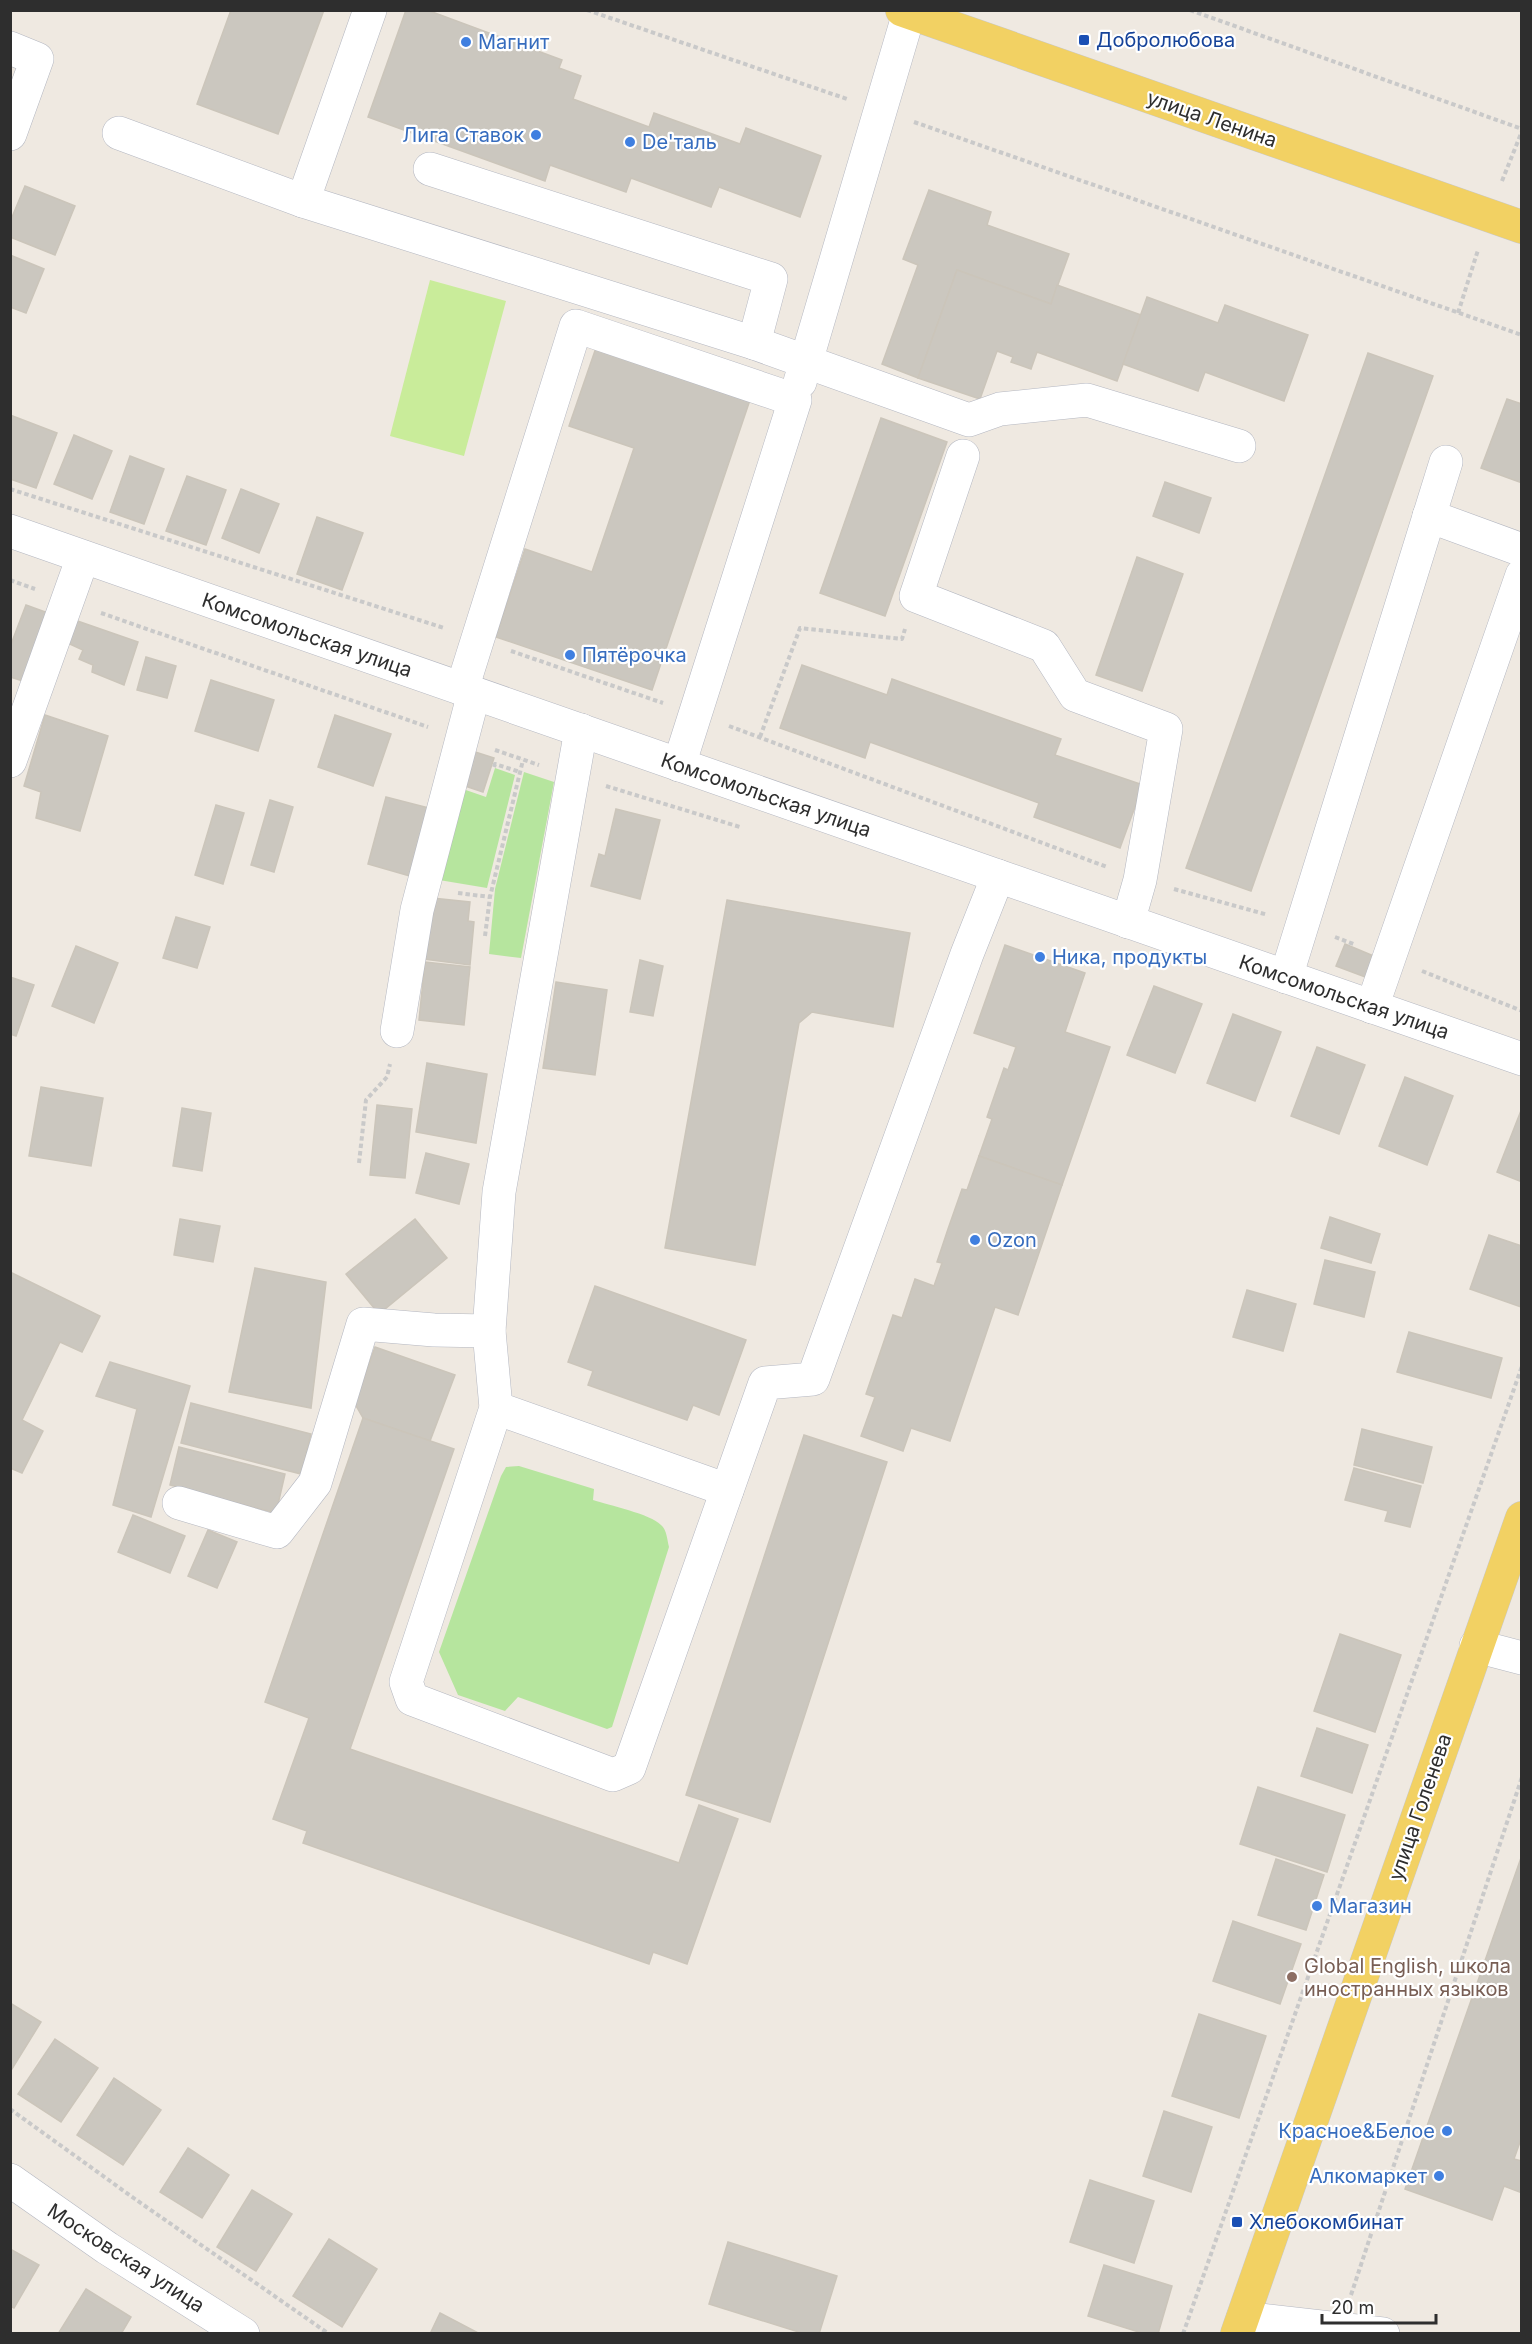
<svg xmlns="http://www.w3.org/2000/svg" width="1532" height="2344" viewBox="0 0 1532 2344" font-family="Inter,sans-serif">
	<rect width="100%" height="100%" fill="#efe9e1"/>
	<g fill="#b6e59e">
		<path d="M 495,768 L 515,775 L 487,888 L 439,880 L 460,788 L 486,797 Z"/>
		<path d="M 524,772 L 554,782 L 521,958 L 489,954 L 495,889 Z"/>
		<path d="M 519,1466 L 594,1489 L 593,1500 C 608,1505 651,1514 661,1525 C 667,1530 667,1540 669,1547 L 612,1727 L 607,1729 L 518,1697 L 505,1711 L 458,1695 L 439,1652 L 501,1476 L 506,1467 Z"/>
	</g>
	<path fill="#c9ec9a" d="M 430,280 L 506,301 L 464,456 L 390,436 Z"/>
	<g fill="#cbc7bf" stroke="#cbc5ba" stroke-width="1.5">
		<path d="M 231,10 L 324,10 L 278,134 L 197,104 Z"/>
		<path d="M 406,10 L 427,10 L 562,60 L 559,68 L 581,76 L 573,99 L 649,127 L 654,113 L 740,144 L 746,128 L 821,156 L 800,217 L 719,187 L 711,207 L 631,178 L 626,192 L 550,165 L 545,181 L 368,117 Z"/>
		<path d="M 25,186 L 75,206 L 55,255 L 10,237 L 10,222 Z"/>
		<path d="M 929,190 L 991,212 L 987,225 L 1069,254 L 1051,304 L 957,270 L 918,378 L 882,364 L 918,265 L 903,259 Z"/>
		<path d="M 10,255 L 44,269 L 26,313 L 10,307 Z"/>
		<path d="M 957,270 L 1051,304 L 1057,285 L 1141,315 L 1117,381 L 1037,352 L 1031,369 L 1011,362 L 1013,357 L 997,351 L 980,399 L 918,378 Z"/>
		<path d="M 1147,297 L 1218,323 L 1225,305 L 1308,335 L 1284,401 L 1205,372 L 1198,391 L 1123,364 Z"/>
		<path d="M 598,342 L 752,394 L 652,690 L 496,637 L 525,549 L 592,572 L 634,448 L 569,426 Z"/>
		<path d="M 1368,353 L 1433,376 L 1251,891 L 1186,868 Z"/>
		<path d="M 1507,399 L 1522,404 L 1522,483 L 1481,468 Z"/>
		<path d="M 10,415 L 57,433 L 36,488 L 10,479 Z"/>
		<path d="M 881,418 L 947,442 L 885,616 L 820,593 Z"/>
		<path d="M 74,435 L 112,451 L 92,499 L 54,484 Z"/>
		<path d="M 130,456 L 164,469 L 144,524 L 110,512 Z"/>
		<path d="M 187,476 L 226,490 L 206,545 L 166,531 Z"/>
		<path d="M 1165,482 L 1211,498 L 1199,533 L 1153,516 Z"/>
		<path d="M 241,489 L 279,504 L 259,553 L 222,538 Z"/>
		<path d="M 317,517 L 363,533 L 342,590 L 297,574 Z"/>
		<path d="M 1137,557 L 1183,574 L 1142,691 L 1096,675 Z"/>
		<path d="M 26,605 L 48,613 L 23,681 L 10,677 L 10,647 Z"/>
		<path d="M 66,617 L 138,642 L 124,685 L 92,672 L 93,665 L 79,659 L 83,650 L 59,639 Z"/>
		<path d="M 146,657 L 176,666 L 167,698 L 137,690 Z"/>
		<path d="M 802,665 L 887,695 L 892,679 L 1061,739 L 1055,755 L 1143,785 L 1120,848 L 1034,817 L 1039,803 L 870,742 L 865,758 L 780,728 Z"/>
		<path d="M 211,680 L 274,700 L 258,751 L 195,731 Z"/>
		<path d="M 45,715 L 108,736 L 80,831 L 36,818 L 41,792 L 24,786 Z"/>
		<path d="M 335,715 L 391,734 L 373,786 L 318,767 Z"/>
		<path d="M 469,750 L 494,758 L 483,792 L 459,784 Z"/>
		<path d="M 386,797 L 429,808 L 410,876 L 368,864 Z"/>
		<path d="M 270,800 L 293,807 L 274,872 L 251,865 Z"/>
		<path d="M 216,805 L 244,813 L 223,884 L 195,875 Z"/>
		<path d="M 616,809 L 660,820 L 640,899 L 591,886 L 599,854 L 605,856 Z"/>
		<path d="M 432,898 L 470,902 L 468,921 L 474,922 L 470,965 L 424,959 Z"/>
		<path d="M 727,900 L 910,933 L 893,1027 L 812,1012 L 799,1023 L 755,1265 L 665,1248 Z"/>
		<path d="M 176,917 L 210,927 L 197,968 L 163,958 Z"/>
		<path d="M 1345,944 L 1376,957 L 1368,978 L 1336,966 Z"/>
		<path d="M 1005,945 L 1085,973 L 1065,1032 L 1110,1047 L 1062,1185 L 979,1156 L 992,1119 L 987,1117 L 1004,1068 L 1008,1070 L 1016,1047 L 974,1033 Z"/>
		<path d="M 76,946 L 118,963 L 94,1023 L 52,1006 Z"/>
		<path d="M 640,960 L 663,966 L 653,1016 L 630,1012 Z"/>
		<path d="M 425,962 L 470,967 L 464,1025 L 419,1020 Z"/>
		<path d="M 10,977 L 34,985 L 16,1036 L 10,1034 Z"/>
		<path d="M 556,982 L 607,990 L 595,1075 L 543,1068 Z"/>
		<path d="M 1154,986 L 1202,1004 L 1175,1073 L 1127,1055 Z"/>
		<path d="M 1233,1014 L 1281,1032 L 1255,1101 L 1207,1083 Z"/>
		<path d="M 1317,1047 L 1365,1065 L 1339,1134 L 1291,1116 Z"/>
		<path d="M 427,1063 L 487,1074 L 476,1143 L 416,1132 Z"/>
		<path d="M 1405,1077 L 1453,1096 L 1427,1165 L 1379,1146 Z"/>
		<path d="M 41,1087 L 103,1098 L 91,1166 L 29,1156 Z"/>
		<path d="M 377,1105 L 412,1109 L 405,1178 L 370,1175 Z"/>
		<path d="M 182,1108 L 211,1113 L 202,1171 L 173,1166 Z"/>
		<path d="M 1522,1108 L 1522,1182 L 1497,1172 Z"/>
		<path d="M 426,1153 L 469,1164 L 459,1204 L 416,1193 Z"/>
		<path d="M 979,1156 L 1062,1185 L 1018,1315 L 995,1307 L 950,1441 L 911,1428 L 903,1451 L 861,1436 L 875,1397 L 866,1394 L 893,1315 L 902,1318 L 915,1279 L 934,1286 L 942,1263 L 937,1262 L 948,1229 L 962,1189 L 967,1190 Z"/>
		<path d="M 1330,1217 L 1380,1234 L 1371,1263 L 1321,1248 Z"/>
		<path d="M 180,1219 L 220,1226 L 213,1262 L 174,1255 Z"/>
		<path d="M 415,1219 L 447,1258 L 379,1314 L 346,1274 Z"/>
		<path d="M 1489,1235 L 1522,1246 L 1521,1307 L 1470,1289 Z"/>
		<path d="M 1325,1260 L 1375,1272 L 1364,1317 L 1314,1304 Z"/>
		<path d="M 255,1268 L 326,1282 L 311,1408 L 229,1392 Z"/>
		<path d="M 10,1272 L 100,1316 L 82,1352 L 60,1342 L 22,1420 L 43,1431 L 22,1473 L 10,1468 Z"/>
		<path d="M 595,1286 L 746,1340 L 719,1415 L 693,1405 L 687,1420 L 588,1385 L 593,1371 L 568,1362 Z"/>
		<path d="M 1247,1290 L 1296,1304 L 1283,1351 L 1233,1337 Z"/>
		<path d="M 1409,1332 L 1502,1358 L 1491,1398 L 1397,1372 Z"/>
		<path d="M 375,1347 L 455,1375 L 430,1441 L 363,1418 L 355,1404 Z"/>
		<path d="M 110,1362 L 190,1386 L 151,1517 L 113,1505 L 137,1409 L 96,1396 Z"/>
		<path d="M 191,1403 L 311,1434 L 301,1474 L 181,1443 Z"/>
		<path d="M 363,1418 L 454,1449 L 350,1749 L 679,1863 L 699,1805 L 738,1819 L 687,1964 L 653,1952 L 649,1964 L 303,1843 L 307,1831 L 273,1819 L 309,1718 L 265,1702 Z"/>
		<path d="M 1362,1429 L 1432,1447 L 1423,1483 L 1354,1465 Z"/>
		<path d="M 804,1435 L 887,1462 L 770,1822 L 686,1795 Z"/>
		<path d="M 179,1447 L 285,1474 L 276,1513 L 170,1485 Z"/>
		<path d="M 1354,1468 L 1421,1486 L 1410,1527 L 1385,1521 L 1388,1511 L 1345,1500 Z"/>
		<path d="M 133,1515 L 185,1536 L 170,1573 L 118,1552 Z"/>
		<path d="M 208,1530 L 237,1542 L 217,1588 L 188,1576 Z"/>
		<path d="M 1340,1634 L 1401,1655 L 1375,1732 L 1314,1711 Z"/>
		<path d="M 1317,1728 L 1368,1745 L 1352,1793 L 1301,1776 Z"/>
		<path d="M 1258,1787 L 1345,1815 L 1327,1872 L 1240,1844 Z"/>
		<path d="M 1522,1855 L 1522,2136 L 1514,2159 L 1522,2161 L 1522,2193 L 1504,2186 L 1492,2220 L 1405,2189 Z"/>
		<path d="M 1276,1859 L 1324,1875 L 1306,1930 L 1258,1915 Z"/>
		<path d="M 1233,1921 L 1301,1944 L 1280,2004 L 1213,1981 Z"/>
		<path d="M 10,2003 L 41,2022 L 10,2072 Z"/>
		<path d="M 1199,2014 L 1266,2036 L 1239,2118 L 1172,2096 Z"/>
		<path d="M 55,2039 L 98,2068 L 61,2122 L 18,2094 Z"/>
		<path d="M 114,2078 L 161,2110 L 123,2165 L 77,2135 Z"/>
		<path d="M 1164,2111 L 1212,2127 L 1191,2192 L 1143,2176 Z"/>
		<path d="M 188,2148 L 229,2175 L 202,2218 L 160,2192 Z"/>
		<path d="M 1090,2180 L 1154,2201 L 1134,2263 L 1070,2242 Z"/>
		<path d="M 252,2190 L 292,2214 L 256,2271 L 217,2247 Z"/>
		<path d="M 329,2239 L 377,2269 L 342,2327 L 293,2296 Z"/>
		<path d="M 728,2242 L 837,2276 L 819,2334 L 805,2334 L 709,2304 Z"/>
		<path d="M 10,2249 L 39,2265 L 14,2308 L 10,2306 Z"/>
		<path d="M 1104,2265 L 1172,2286 L 1158,2334 L 1145,2334 L 1088,2316 Z"/>
		<path d="M 86,2289 L 131,2317 L 121,2334 L 58,2334 Z"/>
		<path d="M 440,2313 L 480,2334 L 430,2334 Z"/>
	</g>
	<g fill="none" stroke-linecap="round" stroke-linejoin="round">
		<defs>
			<g id="minor">
				<path d="M 10,48 L 37,59 L 10,134"/>
				<path d="M 119,133 L 303,201 L 754,343 L 969,420 L 1000,409 L 1087,400 L 1239,446"/>
				<path d="M 430,169 L 771,279 L 754,343"/>
				<path d="M 303,201 L 370,10"/>
				<path d="M 800,382 L 909,13"/>
				<path d="M 963,456 L 916,596 L 1044,646 L 1075,695 L 1166,729 L 1140,880 L 1128,922"/>
				<path d="M 1429,516 L 1522,550"/>
				<path d="M 10,531 L 1522,1059"/>
				<path d="M 462,689 L 576,326 L 795,400 L 679,765"/>
				<path d="M 581,730 L 499,1192 L 489,1331 L 496,1408 L 406,1682 L 412,1699 L 613,1775 L 629,1768 L 765,1383 L 813,1379 L 967,954 L 998,876"/>
				<path d="M 10,761 L 83,557"/>
				<path d="M 1286,977 L 1446,462"/>
				<path d="M 1372,1007 L 1522,575"/>
				<path d="M 397,1031 L 417,910 L 474,693"/>
				<path d="M 496,1408 L 727,1490"/>
				<path d="M 179,1503 L 277,1532 L 315,1483 L 363,1324 L 434,1330 L 489,1331"/>
				<path d="M 1476,1646 L 1522,1658"/>
				<path d="M 10,2180 L 107,2248 L 243,2334"/>
				<path d="M 1243,2318 L 1383,2334"/>
			</g>
			<g id="major">
				<path d="M 902,10 L 1522,227"/>
				<path d="M 1237,2334 L 1522,1518"/>
			</g>
		</defs>
		<use href="#minor" stroke="#b4b7c1" stroke-width="34"/>
		<use href="#major" stroke="#c9c9c9" stroke-width="34"/>
		<g stroke="#c9c9c9" stroke-width="4" stroke-dasharray="4.5 3" stroke-linecap="butt">
			<path d="M 587,10 L 847,99"/>
			<path d="M 1190,10 L 1522,129"/>
			<path d="M 914,122 L 1522,335"/>
			<path d="M 1502,181 L 1522,131"/>
			<path d="M 1458,313 L 1478,250"/>
			<path d="M 10,489 L 444,628"/>
			<path d="M 10,580 L 35,589"/>
			<path d="M 101,613 L 428,727"/>
			<path d="M 511,651 L 663,703"/>
			<path d="M 729,726 L 1107,867"/>
			<path d="M 760,737 L 800,628 L 902,639 L 905,629"/>
			<path d="M 495,750 L 539,765"/>
			<path d="M 494,767 L 495,764 L 520,772"/>
			<path d="M 606,786 L 740,827"/>
			<path d="M 1174,889 L 1268,915"/>
			<path d="M 458,893 L 490,897"/>
			<path d="M 485,936 L 490,897 L 523,760"/>
			<path d="M 1335,937 L 1356,945"/>
			<path d="M 1422,971 L 1522,1011"/>
			<path d="M 359,1163 L 366,1100 L 387,1077 L 390,1064"/>
			<path d="M 10,2109 L 135,2199 L 329,2334"/>
			<path d="M 1351,2295 L 1522,1777"/>
			<path d="M 1183,2334 L 1522,1366"/>
		</g>
		<use href="#minor" stroke="#fff" stroke-width="33"/>
		<use href="#major" stroke="#f2d163" stroke-width="33"/>
	</g>
	<g fill="#1a4fb4" stroke="#fff" stroke-width="2">
		<rect x="1078" y="34" width="12" height="12" rx="3"/>
		<rect x="1231" y="2216" width="12" height="12" rx="3"/>
	</g>
	<g fill="#3f7fe0" stroke="#fff" stroke-width="2">
		<circle cx="466" cy="42" r="6"/>
		<circle cx="536" cy="135" r="6"/>
		<circle cx="630" cy="142" r="6"/>
		<circle cx="570" cy="655" r="6"/>
		<circle cx="1040" cy="957" r="6"/>
		<circle cx="975" cy="1240" r="6"/>
		<circle cx="1317" cy="1906" r="6"/>
		<circle cx="1447" cy="2131" r="6"/>
		<circle cx="1439" cy="2176" r="6"/>
	</g>
	<circle fill="#8d6e63" stroke="#fff" stroke-width="2" cx="1292" cy="1977" r="6"/>
	<g text-anchor="middle" dominant-baseline="central" stroke-width="4.5" stroke-linejoin="round" paint-order="stroke">
		<g font-size="20" fill="#164399" stroke="#fff" text-anchor="start">
			<text x="1096" y="40">Добролюбова</text>
			<text x="1249" y="2222">Хлебокомбинат</text>
		</g>
		<g font-size="20" fill="#366cbe" stroke="#fff" text-anchor="start">
			<text x="478" y="42">Магнит</text>
			<text x="524" y="135" text-anchor="end">Лига Ставок</text>
			<text x="642" y="142">De'таль</text>
			<text x="582" y="655">Пятёрочка</text>
			<text x="1052" y="957">Ника, продукты</text>
			<text x="987" y="1240">Ozon</text>
			<text x="1329" y="1906">Магазин</text>
			<text x="1435" y="2131" text-anchor="end">Красное&amp;Белое</text>
			<text x="1427" y="2176" text-anchor="end">Алкомаркет</text>
		</g>
		<g font-size="20" fill="#2e2e2e" stroke="#fff">
			<text transform="translate(1212 119) rotate(19)">улица Ленина</text>
			<text transform="translate(307 635) rotate(19)">Комсомольская улица</text>
			<text transform="translate(766 795) rotate(19)">Комсомольская улица</text>
			<text transform="translate(1344 997) rotate(19)">Комсомольская улица</text>
			<text transform="translate(1420 1807) rotate(-71)">улица Голенева</text>
			<text transform="translate(126 2258) rotate(33)">Московская улица</text>
		</g>
		<g font-size="20" fill="#785e54" stroke="#fff" text-anchor="start">
			<text x="1304" y="1966">Global English, школа<tspan x="1304" dy="23">иностранных языков</tspan></text>
		</g>
	</g>
	<rect width="1532" height="2344" fill="none" stroke="#2e2e2e" stroke-width="24"/>
	<path d="M1322 2314v9h114v-9" fill="none" stroke="#2e2e2e" stroke-width="3"/>
	<text x="1331" y="2314" font-size="18" fill="#2e2e2e" stroke="#ffffff" stroke-width="4.5" paint-order="stroke">20 m</text>
</svg>
